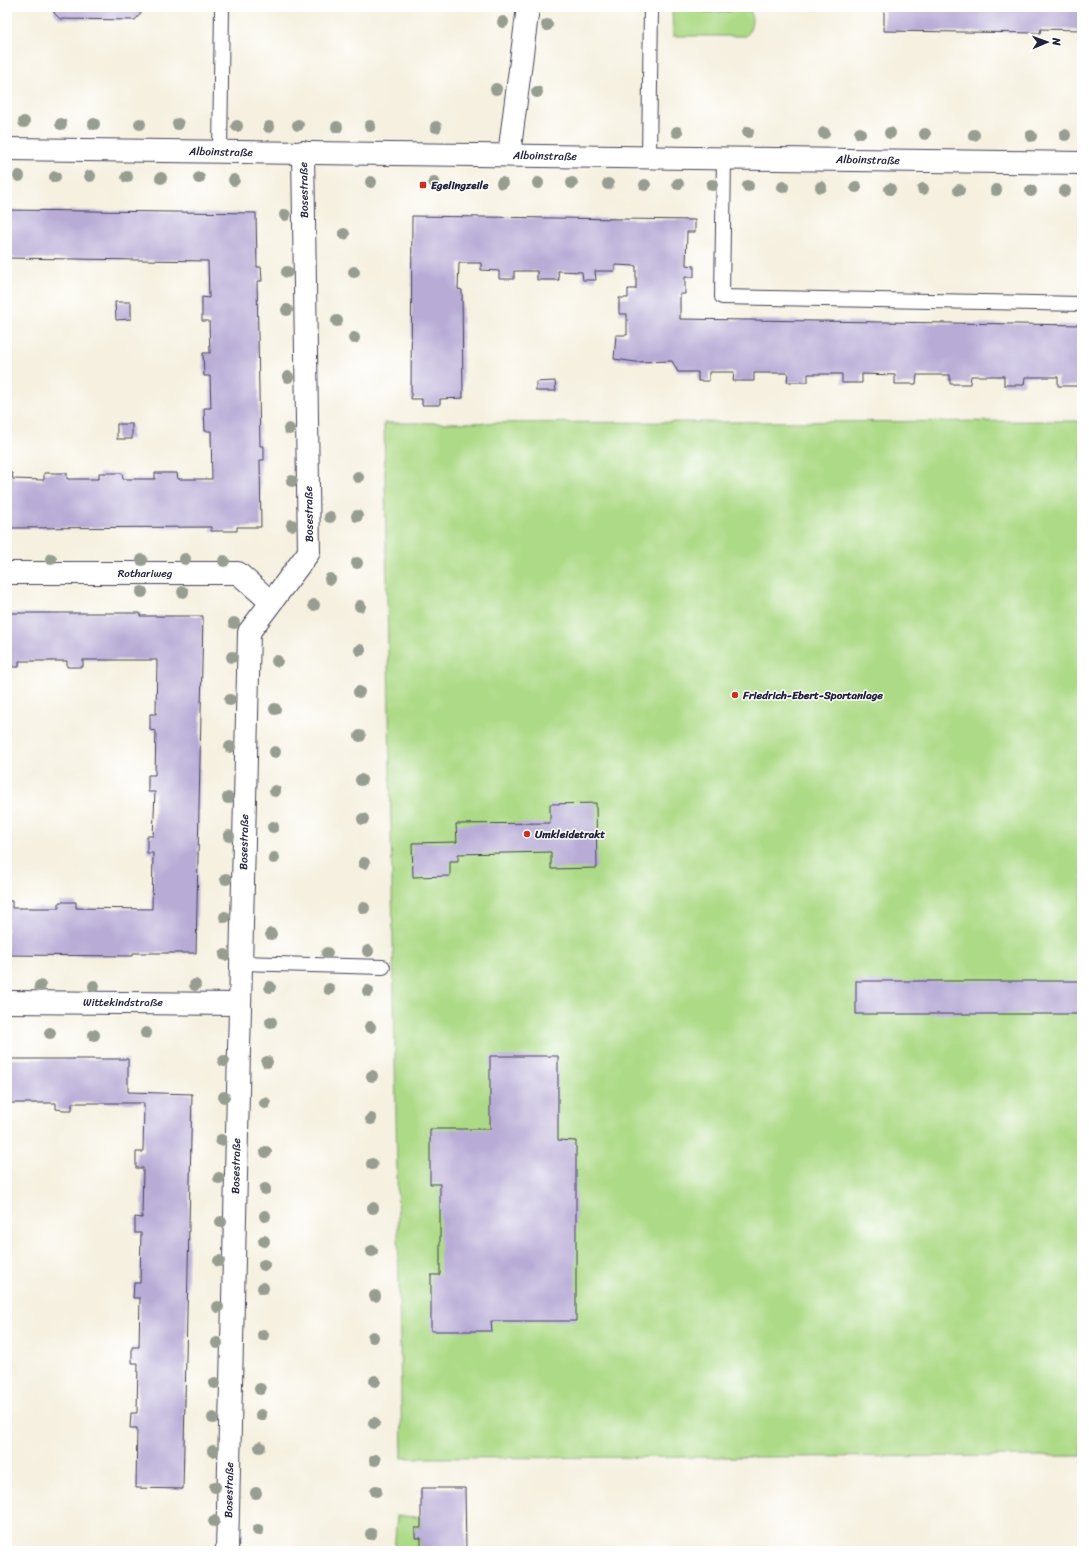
<svg xmlns="http://www.w3.org/2000/svg" width="1089" height="1558" viewBox="0 0 1089 1558" font-family="Sriracha,sans-serif">
	<rect width="100%" height="100%" fill="#fff"/>
	<filter id="ink" filterUnits="userSpaceOnUse"><feTurbulence type="fractalNoise" baseFrequency=".025" numOctaves="2"/><feDisplacementMap in="SourceGraphic" scale="8" xChannelSelector="R" yChannelSelector="G"/><feConvolveMatrix kernelMatrix="1 2 1 2 8 2 1 2 1" color-interpolation-filters="sRGB"/></filter>
	<filter id="wash" filterUnits="userSpaceOnUse"><feTurbulence type="fractalNoise" baseFrequency=".012" numOctaves="4" result="noise"/><feDisplacementMap in="SourceGraphic" scale="16" xChannelSelector="R" yChannelSelector="G"/><feGaussianBlur stdDeviation="0.9" result="paint"/><feColorMatrix in="noise" values="0 0 0 0 0 0 0 0 0 0 0 0 0 0 0 0 0 1.4 0 .05"/><feComposite in="paint" operator="in"/></filter>
	<g filter="url(#wash)">
		<rect width="100%" height="100%" fill="#f5f0df"/>
		<g fill="#adda86" stroke="#687e60">
			<path d="M 672,7 L 703,7 L 703,11 L 730,11 L 730,7 L 748,7 C 754,15 753,28 746,36 L 673,36 Z"/>
			<path d="M 1082,421 L 1082,1456 L 402,1458 L 384,423 Z"/>
			<path d="M 397,1516 L 421,1517 L 421,1528 L 415,1528 L 415,1538 L 421,1538 L 421,1551 L 394,1551 Z"/>
		</g>
		<g id="blocks">
			<g fill="#b8acd6">
				<path d="M 54,7 L 142,7 L 142,12 L 135,20 L 60,19 L 54,13 Z"/>
				<rect x="703" y="7" width="27" height="4"/>
				<path d="M 884,7 L 1082,7 L 1082,30 L 1041,29 L 1040,33 L 884,31 Z"/>
				<path d="M 7,210 L 256,213 L 257,267 L 261,267 L 262,281 L 257,281 L 260,446 L 264,446 L 264,460 L 260,460 L 261,527 L 237,527 L 237,531 L 211,531 L 211,527 L 7,528 L 7,473 L 12,473 L 13,479 L 44,480 L 44,473 L 67,473 L 67,479 L 99,479 L 99,473 L 122,473 L 123,479 L 155,479 L 155,473 L 177,473 L 178,479 L 212,479 L 211,431 L 205,431 L 204,408 L 211,408 L 210,376 L 204,376 L 203,353 L 210,353 L 209,321 L 202,321 L 202,297 L 209,298 L 208,261 L 7,258 Z"/>
				<path d="M 412,216 L 695,220 L 695,232 L 687,232 L 686,265 L 694,266 L 694,277 L 685,277 L 685,294 L 680,294 L 680,319 L 1082,325 L 1082,377 L 1079,377 L 1079,386 L 1058,386 L 1058,377 L 1025,377 L 1024,385 L 1004,385 L 1004,376 L 971,376 L 970,384 L 950,384 L 950,375 L 917,375 L 916,384 L 895,384 L 895,375 L 862,374 L 862,383 L 842,383 L 842,374 L 808,374 L 808,382 L 787,382 L 788,373 L 754,373 L 754,381 L 733,381 L 734,372 L 709,372 L 709,381 L 698,381 L 698,372 L 678,372 L 672,361 L 636,362 L 614,359 L 616,335 L 627,335 L 627,314 L 619,314 L 619,298 L 628,298 L 628,289 L 636,289 L 636,266 L 615,265 L 615,271 L 595,271 L 596,280 L 583,280 L 582,272 L 558,271 L 559,280 L 537,280 L 537,271 L 514,271 L 514,279 L 499,279 L 499,271 L 481,270 L 481,263 L 459,263 L 458,289 L 462,290 L 463,398 L 440,399 L 440,405 L 422,405 L 422,399 L 411,399 Z"/>
				<path d="M 115,302 L 131,302 L 131,319 L 116,320 Z"/>
				<path d="M 555,381 L 556,391 L 536,391 L 536,382 Z"/>
				<rect x="117" y="424" width="15" height="15"/>
				<path d="M 7,613 L 140,613 L 140,616 L 203,616 L 196,953 L 133,953 L 133,956 L 7,955 L 7,901 L 12,901 L 12,908 L 59,908 L 59,902 L 76,902 L 76,908 L 152,909 L 153,853 L 147,853 L 147,836 L 153,836 L 155,792 L 148,792 L 148,775 L 155,775 L 156,731 L 150,730 L 150,714 L 156,714 L 157,662 L 157,660 L 83,660 L 83,667 L 67,667 L 67,661 L 19,661 L 19,667 L 7,667 Z"/>
				<path d="M 596,803 L 597,868 L 551,869 L 551,852 L 458,854 L 458,861 L 450,861 L 450,876 L 413,877 L 412,843 L 457,842 L 456,824 L 550,823 L 550,804 Z"/>
				<rect x="856" y="981" width="226" height="33"/>
				<path d="M 490,1056 L 558,1056 L 558,1140 L 576,1141 L 576,1321 L 491,1321 L 492,1331 L 431,1331 L 431,1275 L 440,1275 L 440,1184 L 430,1184 L 430,1129 L 490,1129 Z"/>
				<path d="M 7,1059 L 128,1059 L 128,1092 L 192,1094 L 183,1489 L 136,1488 L 137,1428 L 130,1428 L 131,1413 L 137,1413 L 138,1363 L 132,1363 L 132,1347 L 139,1347 L 140,1298 L 133,1298 L 134,1283 L 140,1283 L 141,1233 L 135,1233 L 135,1217 L 142,1218 L 143,1168 L 136,1168 L 136,1152 L 143,1152 L 144,1103 L 72,1103 L 72,1110 L 64,1110 L 56,1109 L 56,1103 L 10,1103 L 9,1109 L 7,1109 Z"/>
				<path d="M 421,1488 L 465,1488 L 466,1551 L 421,1551 L 421,1538 L 415,1538 L 415,1528 L 421,1528 Z"/>
			</g>
		</g>
	</g>
	<g filter="url(#ink)">
		<use href="#blocks" fill-opacity="0" stroke="#424154" stroke-width="1"/>
		<g fill="none" stroke-linecap="round" stroke-linejoin="round">
			<defs>
				<g id="lane">
					<path d="M 220,152 L 222,7"/>
					<path d="M 649,157 L 651,7"/>
					<path d="M 724,158 L 722,297 L 1082,304"/>
					<path d="M 241,963 L 383,967"/>
				</g>
				<g id="street">
					<path d="M 509,155 L 528,7"/>
					<path d="M 7,573 L 238,573 L 271,602"/>
					<path d="M 7,1002 L 240,1004"/>
					<path d="M 227,1551 L 249,632 L 309,552 L 303,152"/>
				</g>
				<path id="secondary" d="M 7,149 L 1082,163"/>
			</defs>
			<use href="#lane" stroke="#424154" stroke-width="16"/>
			<use href="#street" stroke="#424154" stroke-width="24"/>
			<use href="#secondary" stroke="#424154" stroke-width="24"/>
			<use href="#lane" stroke="#fff" stroke-width="14"/>
			<use href="#street" stroke="#fff" stroke-width="22"/>
			<use href="#secondary" stroke="#fff" stroke-width="22"/>
		</g>
		<g fill="#989d91">
			<circle cx="503" cy="22" r="6"/>
			<circle cx="547" cy="25" r="6"/>
			<circle cx="496" cy="89" r="6"/>
			<circle cx="537" cy="92" r="6"/>
			<circle cx="24" cy="122" r="6"/>
			<circle cx="61" cy="124" r="6"/>
			<circle cx="94" cy="124" r="6"/>
			<circle cx="140" cy="124" r="6"/>
			<circle cx="178" cy="124" r="6"/>
			<circle cx="298" cy="125" r="6"/>
			<circle cx="237" cy="126" r="6"/>
			<circle cx="370" cy="126" r="6"/>
			<circle cx="269" cy="127" r="6"/>
			<circle cx="337" cy="127" r="6"/>
			<circle cx="436" cy="127" r="6"/>
			<circle cx="677" cy="132" r="6"/>
			<circle cx="748" cy="132" r="6"/>
			<circle cx="824" cy="133" r="6"/>
			<circle cx="860" cy="133" r="6"/>
			<circle cx="890" cy="133" r="6"/>
			<circle cx="925" cy="134" r="6"/>
			<circle cx="974" cy="135" r="6"/>
			<circle cx="1065" cy="135" r="6"/>
			<circle cx="1031" cy="136" r="6"/>
			<circle cx="19" cy="176" r="6"/>
			<circle cx="90" cy="176" r="6"/>
			<circle cx="55" cy="177" r="6"/>
			<circle cx="127" cy="177" r="6"/>
			<circle cx="161" cy="178" r="6"/>
			<circle cx="199" cy="178" r="6"/>
			<circle cx="234" cy="180" r="6"/>
			<circle cx="371" cy="182" r="6"/>
			<circle cx="434" cy="182" r="6"/>
			<circle cx="502" cy="183" r="6"/>
			<circle cx="538" cy="183" r="6"/>
			<circle cx="572" cy="183" r="6"/>
			<circle cx="608" cy="184" r="6"/>
			<circle cx="678" cy="184" r="6"/>
			<circle cx="645" cy="185" r="6"/>
			<circle cx="712" cy="185" r="6"/>
			<circle cx="748" cy="186" r="6"/>
			<circle cx="783" cy="187" r="6"/>
			<circle cx="821" cy="187" r="6"/>
			<circle cx="856" cy="187" r="6"/>
			<circle cx="890" cy="189" r="6"/>
			<circle cx="923" cy="189" r="6"/>
			<circle cx="959" cy="190" r="6"/>
			<circle cx="996" cy="190" r="6"/>
			<circle cx="1031" cy="191" r="6"/>
			<circle cx="1065" cy="191" r="6"/>
			<circle cx="285" cy="215" r="6"/>
			<circle cx="344" cy="234" r="6"/>
			<circle cx="287" cy="272" r="6"/>
			<circle cx="354" cy="272" r="6"/>
			<circle cx="287" cy="310" r="6"/>
			<circle cx="337" cy="321" r="6"/>
			<circle cx="354" cy="338" r="6"/>
			<circle cx="288" cy="377" r="6"/>
			<circle cx="289" cy="429" r="6"/>
			<circle cx="358" cy="477" r="6"/>
			<circle cx="292" cy="481" r="6"/>
			<circle cx="357" cy="516" r="6"/>
			<circle cx="330" cy="517" r="6"/>
			<circle cx="292" cy="525" r="6"/>
			<circle cx="51" cy="559" r="6"/>
			<circle cx="185" cy="559" r="6"/>
			<circle cx="142" cy="560" r="6"/>
			<circle cx="224" cy="561" r="6"/>
			<circle cx="357" cy="563" r="6"/>
			<circle cx="330" cy="579" r="6"/>
			<circle cx="142" cy="592" r="6"/>
			<circle cx="183" cy="592" r="6"/>
			<circle cx="314" cy="605" r="6"/>
			<circle cx="360" cy="606" r="6"/>
			<circle cx="234" cy="623" r="6"/>
			<circle cx="360" cy="650" r="6"/>
			<circle cx="232" cy="657" r="6"/>
			<circle cx="277" cy="661" r="6"/>
			<circle cx="359" cy="692" r="6"/>
			<circle cx="230" cy="700" r="6"/>
			<circle cx="275" cy="709" r="6"/>
			<circle cx="360" cy="736" r="6"/>
			<circle cx="230" cy="747" r="6"/>
			<circle cx="275" cy="752" r="6"/>
			<circle cx="361" cy="780" r="6"/>
			<circle cx="275" cy="791" r="6"/>
			<circle cx="228" cy="798" r="6"/>
			<circle cx="363" cy="819" r="6"/>
			<circle cx="273" cy="827" r="6"/>
			<circle cx="229" cy="836" r="6"/>
			<circle cx="274" cy="858" r="6"/>
			<circle cx="364" cy="863" r="6"/>
			<circle cx="226" cy="879" r="6"/>
			<circle cx="364" cy="908" r="6"/>
			<circle cx="225" cy="917" r="6"/>
			<circle cx="271" cy="934" r="6"/>
			<circle cx="368" cy="951" r="6"/>
			<circle cx="327" cy="953" r="6"/>
			<circle cx="225" cy="955" r="6"/>
			<circle cx="195" cy="985" r="6"/>
			<circle cx="40" cy="986" r="6"/>
			<circle cx="94" cy="986" r="6"/>
			<circle cx="270" cy="987" r="6"/>
			<circle cx="329" cy="989" r="6"/>
			<circle cx="368" cy="991" r="6"/>
			<circle cx="271" cy="1022" r="6"/>
			<circle cx="370" cy="1027" r="6"/>
			<circle cx="50" cy="1033" r="6"/>
			<circle cx="146" cy="1033" r="6"/>
			<circle cx="94" cy="1035" r="6"/>
			<circle cx="224" cy="1061" r="6"/>
			<circle cx="267" cy="1062" r="6"/>
			<circle cx="372" cy="1076" r="6"/>
			<circle cx="224" cy="1097" r="6"/>
			<circle cx="265" cy="1103" r="6"/>
			<circle cx="371" cy="1119" r="6"/>
			<circle cx="221" cy="1140" r="6"/>
			<circle cx="266" cy="1152" r="6"/>
			<circle cx="372" cy="1164" r="6"/>
			<circle cx="219" cy="1178" r="6"/>
			<circle cx="265" cy="1189" r="6"/>
			<circle cx="373" cy="1208" r="6"/>
			<circle cx="265" cy="1216" r="6"/>
			<circle cx="221" cy="1222" r="6"/>
			<circle cx="264" cy="1241" r="6"/>
			<circle cx="372" cy="1251" r="6"/>
			<circle cx="219" cy="1261" r="6"/>
			<circle cx="264" cy="1265" r="6"/>
			<circle cx="263" cy="1288" r="6"/>
			<circle cx="375" cy="1296" r="6"/>
			<circle cx="218" cy="1307" r="6"/>
			<circle cx="263" cy="1335" r="6"/>
			<circle cx="373" cy="1337" r="6"/>
			<circle cx="217" cy="1343" r="6"/>
			<circle cx="375" cy="1381" r="6"/>
			<circle cx="215" cy="1383" r="6"/>
			<circle cx="260" cy="1389" r="6"/>
			<circle cx="261" cy="1415" r="6"/>
			<circle cx="213" cy="1418" r="6"/>
			<circle cx="374" cy="1423" r="6"/>
			<circle cx="260" cy="1447" r="6"/>
			<circle cx="213" cy="1451" r="6"/>
			<circle cx="375" cy="1460" r="6"/>
			<circle cx="215" cy="1487" r="6"/>
			<circle cx="376" cy="1491" r="6"/>
			<circle cx="256" cy="1493" r="6"/>
			<circle cx="214" cy="1521" r="6"/>
			<circle cx="258" cy="1530" r="6"/>
			<circle cx="371" cy="1534" r="6"/>
		</g>
	</g>
	<g fill="#c8321e" stroke="#fff" stroke-width="1.5">
		<rect x="419" y="181" width="8" height="8" rx="2"/>
		<circle cx="735" cy="695" r="4"/>
		<circle cx="527" cy="834" r="4"/>
	</g>
	<g text-anchor="middle" dominant-baseline="central" stroke-width="3" stroke-linejoin="round" paint-order="stroke">
		<g font-size="11" fill="#22223b" stroke="#fff">
			<text transform="translate(221 152) rotate(1)">Alboinstraße</text>
			<text transform="translate(545 156) rotate(1)">Alboinstraße</text>
			<text transform="translate(868 160) rotate(1)">Alboinstraße</text>
			<text transform="translate(304 190) rotate(-91)">Bosestraße</text>
			<text transform="translate(309 514) rotate(-91)">Bosestraße</text>
			<text x="145" y="573">Rothariweg</text>
			<text transform="translate(244 842) rotate(-89)">Bosestraße</text>
			<text x="123" y="1002">Wittekindstraße</text>
			<text transform="translate(236 1166) rotate(-89)">Bosestraße</text>
			<text transform="translate(229 1490) rotate(-89)">Bosestraße</text>
		</g>
		<g font-size="11" font-weight="bold" fill="#22223b" stroke="#fff" text-anchor="start">
			<text x="431" y="185">Egelingzeile</text>
			<text x="743" y="695">Friedrich-Ebert-Sportanlage</text>
			<text x="535" y="834">Umkleidetrakt</text>
		</g>
	</g>
	<rect width="1089" height="1558" fill="none" stroke="#fff" stroke-width="24"/>
	<g transform="translate(1047 42) rotate(88)" stroke="#ffffff" stroke-width="3" paint-order="stroke">
	<path d="M0-3L7 15L0 10L-7 15Z" fill="#22223b"/>
	<text y="-6" font-size="11" font-weight="bold" text-anchor="middle" fill="#22223b">N</text>
	</g>
</svg>
